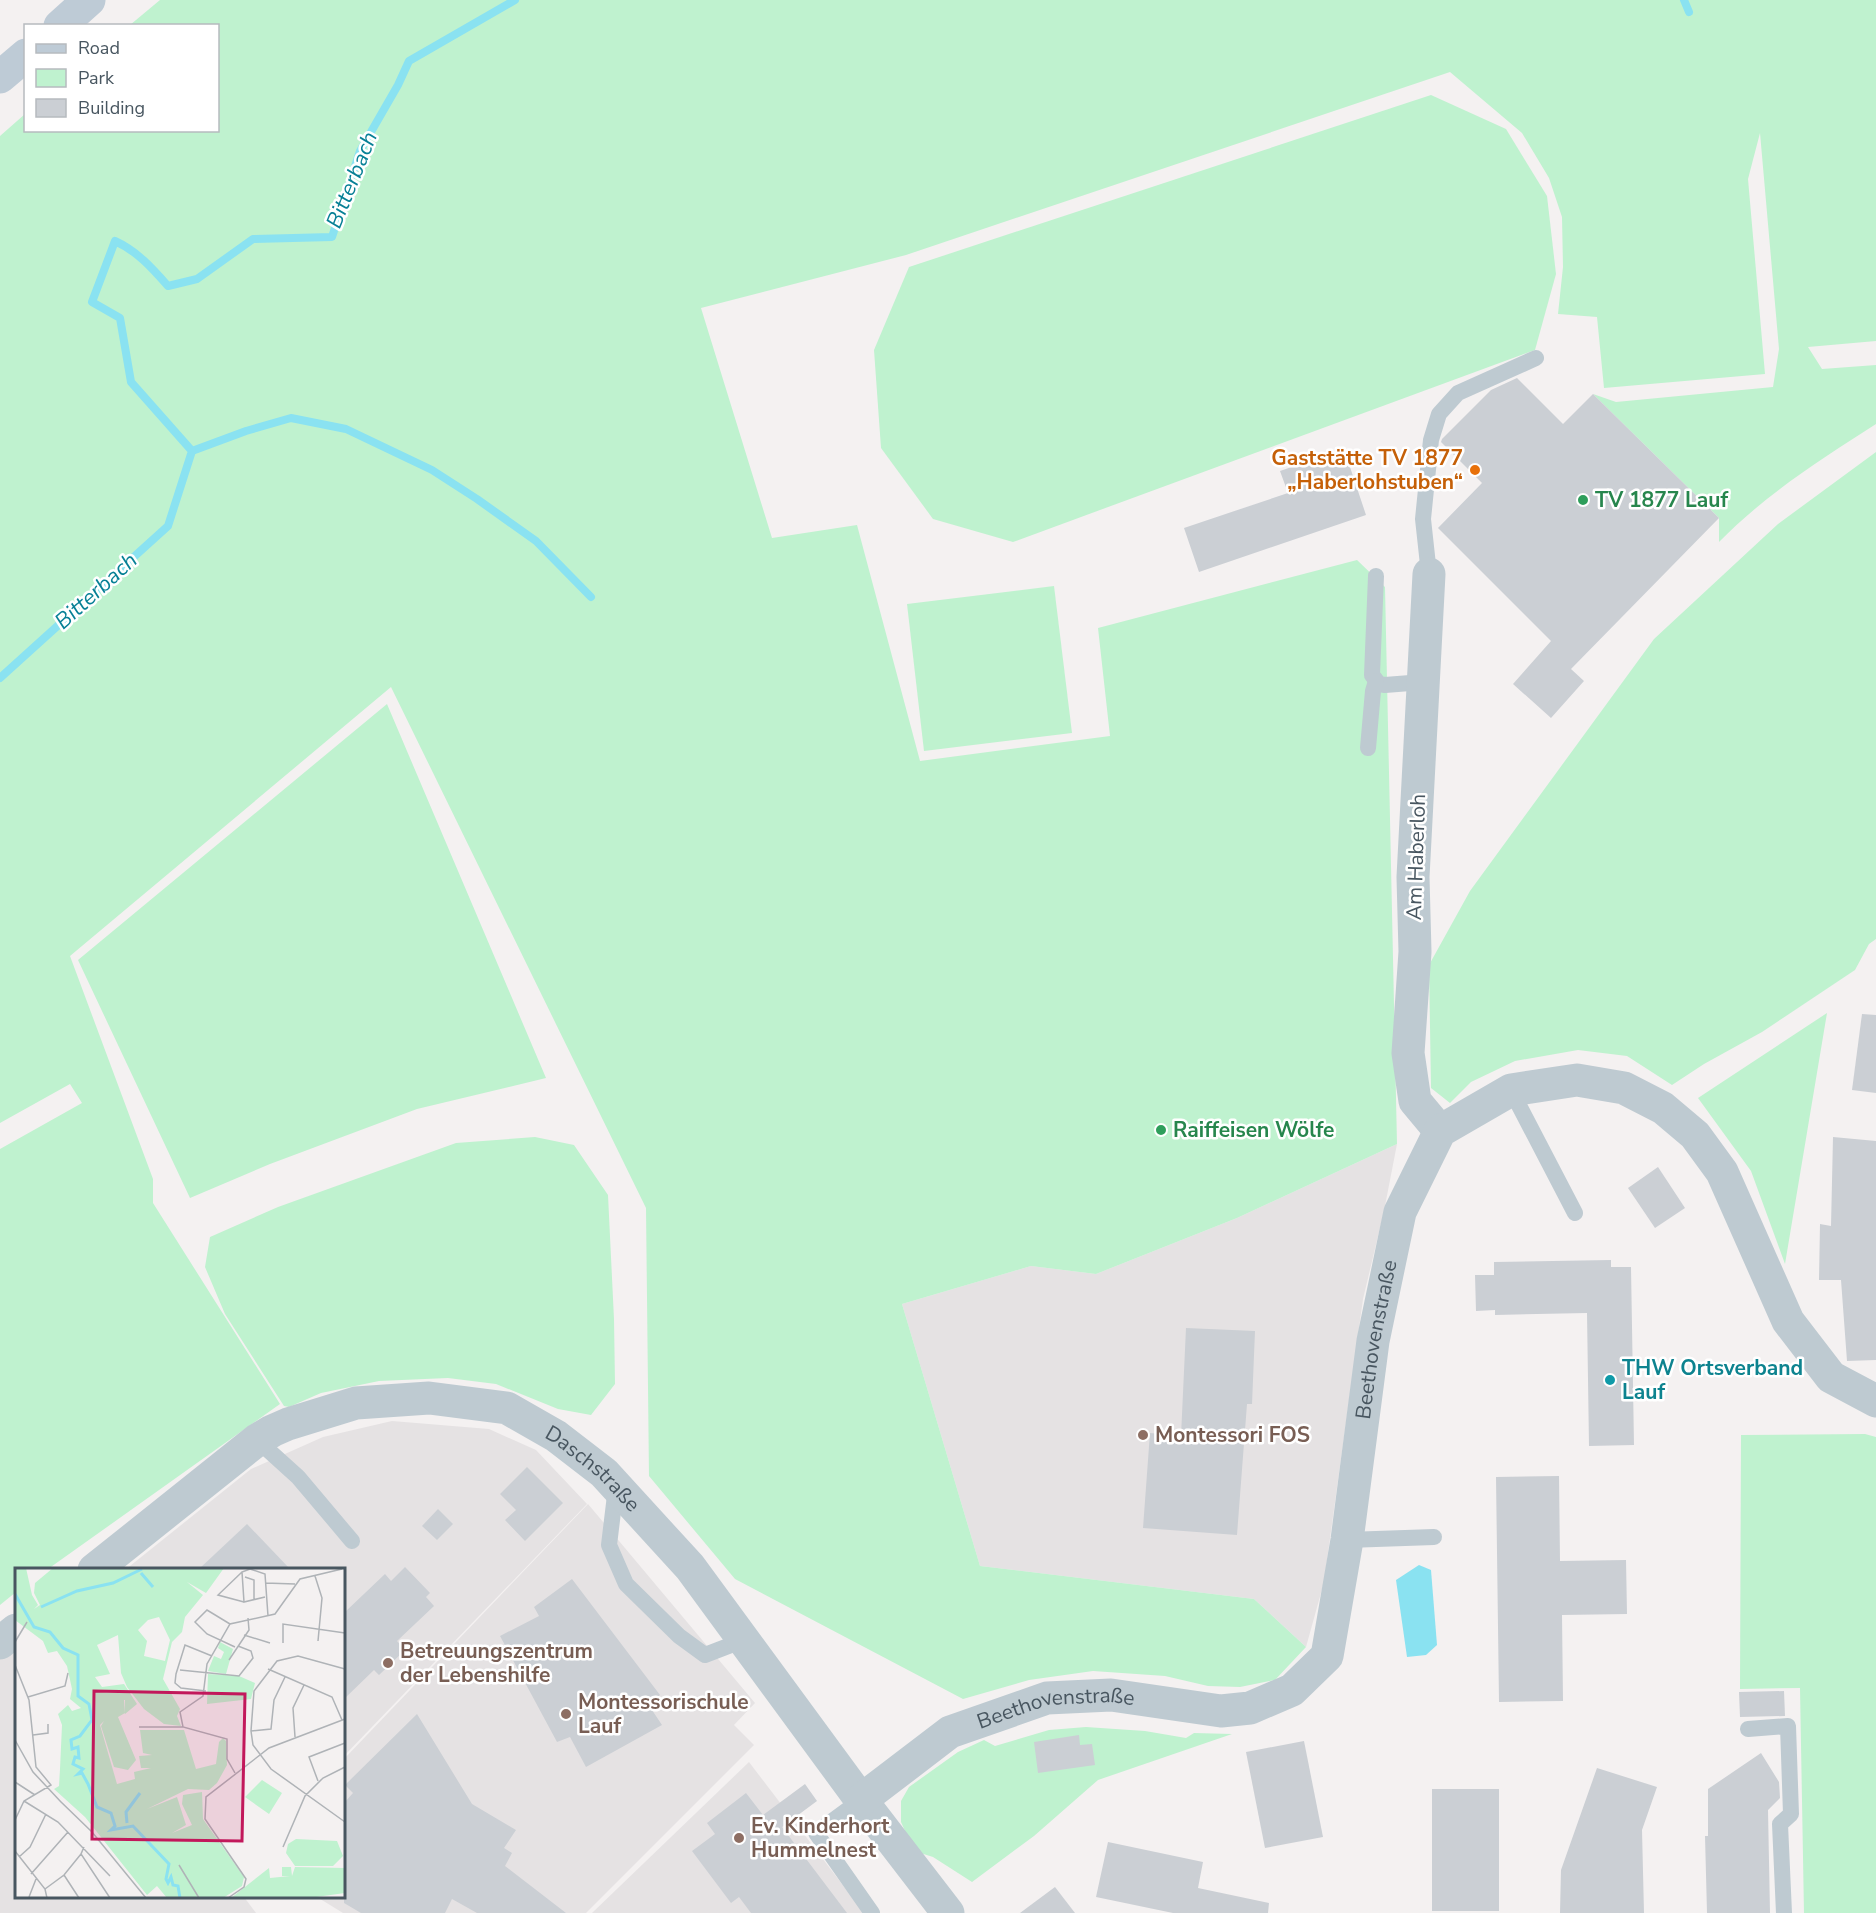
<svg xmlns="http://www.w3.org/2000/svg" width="1876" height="1913" viewBox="0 0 1876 1913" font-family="'Nunito Sans',sans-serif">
	<rect width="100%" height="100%" fill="#f4f1f1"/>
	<g fill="#e5e2e3">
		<path d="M 1397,1144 L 1384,1211 L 1363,1299 L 1324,1582 L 1306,1647 L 1254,1599 L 980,1566 L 902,1304 L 1031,1266 L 1096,1274 L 1237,1218 Z"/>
		<path d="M 392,1421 L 489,1429 L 536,1450 L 587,1504 L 344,1756 L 344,1570 L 125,1570 L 251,1469 L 323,1437 Z"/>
		<path d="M 588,1504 L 755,1703 L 734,1725 L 754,1745 L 586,1913 L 343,1913 L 317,1897 L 344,1896 L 344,1759 Z"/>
		<path d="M 16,1643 L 16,1896 L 244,1897 L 256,1913 L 0,1913 L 0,1656 Z"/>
		<path d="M 749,1762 L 864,1913 L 592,1913 Z"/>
	</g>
	<g fill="#bff2cf">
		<path d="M 160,0 L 1876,0 L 1876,341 L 1808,347 L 1822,369 L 1876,365 L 1876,424 C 1821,459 1765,495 1719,542 L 1719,518 L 1593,394 L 1616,402 L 1773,387 L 1779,349 L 1760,133 L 1748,179 L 1765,374 L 1604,388 L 1597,317 L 1558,314 L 1563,267 L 1562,217 L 1549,178 L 1522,133 L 1450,72 L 906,255 L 701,308 L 772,538 L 857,525 L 920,761 L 1110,736 L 1098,628 L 1357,560 L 1385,587 L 1397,1144 L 1237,1218 L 1096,1274 L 1031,1266 L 902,1304 L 980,1566 L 1254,1599 L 1306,1647 L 1275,1680 L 1240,1687 L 1208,1686 L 1165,1676 L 1093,1671 L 1029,1680 L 963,1699 L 735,1579 L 649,1476 L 646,1208 L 391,687 L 70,956 L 153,1179 L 153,1203 L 280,1404 L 48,1569 L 16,1570 L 16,1592 L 0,1605 L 0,1149 L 82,1103 L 70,1084 L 0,1123 L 0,136 L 25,114 L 26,130 L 218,130 L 218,26 L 130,25 Z"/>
		<path d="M 1431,95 L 1506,129 L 1547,196 L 1556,274 L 1535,350 L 1013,542 L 933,519 L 881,448 L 874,350 L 909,267 Z"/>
		<path d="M 1876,452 L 1876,939 L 1869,944 L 1855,970 L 1762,1032 L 1704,1064 L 1672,1085 L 1627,1056 L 1578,1050 L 1515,1061 L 1471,1082 L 1450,1103 L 1431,1088 L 1429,965 L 1470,891 L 1654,639 L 1778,524 Z"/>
		<path d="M 1054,586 L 1072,733 L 924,751 L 907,604 Z"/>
		<path d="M 387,704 L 546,1078 L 417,1109 L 270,1164 L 190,1198 L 78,960 Z"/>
		<path d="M 1827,1013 L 1785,1264 L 1751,1171 L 1698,1098 Z"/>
		<path d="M 535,1137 L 574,1145 L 608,1195 L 614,1319 L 615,1384 L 591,1415 L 558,1409 L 496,1384 L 448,1378 L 379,1381 L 321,1393 L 289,1407 L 284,1406 L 225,1314 L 205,1267 L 210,1237 L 278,1207 L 456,1143 Z"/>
		<path d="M 1865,1434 L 1876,1437 L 1876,1913 L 1804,1913 L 1800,1688 L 1740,1689 L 1741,1435 Z"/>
		<path d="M 1086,1727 L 1145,1731 L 1186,1738 L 1194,1733 L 1232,1734 L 1098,1780 L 1034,1836 L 972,1882 L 933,1857 L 914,1851 L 901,1822 L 901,1801 L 909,1787 L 958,1752 L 984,1740 L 995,1746 L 1049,1730 Z"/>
	</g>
	<path fill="#8ae2f1" d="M 1419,1565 L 1431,1570 L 1437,1645 L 1426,1655 L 1407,1657 L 1396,1580 Z"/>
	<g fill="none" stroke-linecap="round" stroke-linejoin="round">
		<g stroke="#8ae2f1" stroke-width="8">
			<path d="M 1684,0 L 1689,12"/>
			<path d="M 192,451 L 246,431 L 291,418 L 346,429 L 432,470 L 477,499 L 536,541 L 591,597"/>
			<path d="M 0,678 L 168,526 L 192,451 L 131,382 L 120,318 L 92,302 L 115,241 C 137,251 152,268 168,286 L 197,279 L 253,239 L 332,237 L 360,151 L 398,85 L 409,61 L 515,0"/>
		</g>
	</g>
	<g fill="#cbcfd4">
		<path d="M 1517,378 L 1563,424 L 1593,394 L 1719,518 L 1571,669 L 1584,681 L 1551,718 L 1513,684 L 1551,641 L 1438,528 L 1482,483 L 1441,442 L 1442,439 L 1491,390 Z"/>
		<path d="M 1344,449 L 1366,515 L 1199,572 L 1184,528 L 1288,493 L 1280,471 Z"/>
		<path d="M 1862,1014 L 1876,1015 L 1876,1093 L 1852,1090 Z"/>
		<path d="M 1833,1137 L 1876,1141 L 1876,1360 L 1847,1361 L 1841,1280 L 1819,1280 L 1820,1224 L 1831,1226 Z"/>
		<path d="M 1658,1167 L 1685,1208 L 1655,1228 L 1628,1188 Z"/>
		<path d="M 1611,1260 L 1611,1267 L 1631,1267 L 1634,1445 L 1589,1446 L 1587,1313 L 1495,1315 L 1495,1310 L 1476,1311 L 1475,1275 L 1494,1275 L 1494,1262 Z"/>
		<path d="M 1186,1328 L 1255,1331 L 1252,1404 L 1247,1404 L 1237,1535 L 1143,1528 L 1150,1433 L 1181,1436 Z"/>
		<path d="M 527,1467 L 563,1503 L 525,1541 L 505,1520 L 516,1510 L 500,1494 Z"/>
		<path d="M 1559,1476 L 1560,1561 L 1626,1560 L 1627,1614 L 1562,1615 L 1563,1701 L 1499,1702 L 1496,1477 Z"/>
		<path d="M 438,1509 L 453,1524 L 437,1540 L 422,1526 Z"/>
		<path d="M 247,1524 L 290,1569 L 199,1569 Z"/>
		<path d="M 405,1567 L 430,1593 L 426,1597 L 434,1606 L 397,1641 L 405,1650 L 379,1675 L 374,1670 L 344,1699 L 344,1613 L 385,1574 L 391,1581 Z"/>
		<path d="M 572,1579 L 660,1695 L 648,1704 L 662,1725 L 586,1767 L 570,1737 L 557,1742 L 500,1636 L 539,1616 L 534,1607 Z"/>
		<path d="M 1784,1691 L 1785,1716 L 1740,1717 L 1739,1692 Z"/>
		<path d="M 417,1714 L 472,1804 L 516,1830 L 504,1848 L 512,1853 L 505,1866 L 566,1913 L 477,1913 L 452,1899 L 445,1913 L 361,1913 L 344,1903 L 344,1803 L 353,1793 L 345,1785 Z"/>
		<path d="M 1079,1735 L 1080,1745 L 1092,1744 L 1095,1765 L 1038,1773 L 1034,1742 Z"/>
		<path d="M 1304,1741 L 1323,1837 L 1265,1848 L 1246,1752 Z"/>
		<path d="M 1761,1753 L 1779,1782 L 1780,1798 L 1768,1810 L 1770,1913 L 1707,1913 L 1705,1836 L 1708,1836 L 1708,1789 Z"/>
		<path d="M 1597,1768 L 1657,1787 L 1642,1830 L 1644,1913 L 1560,1913 L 1561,1870 Z"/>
		<path d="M 805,1784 L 817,1801 L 782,1827 L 847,1913 L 751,1913 L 739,1897 L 731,1903 L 692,1851 L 715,1834 L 707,1823 L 746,1793 L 763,1815 Z"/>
		<rect x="1432" y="1789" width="67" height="122"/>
		<path d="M 1108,1842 L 1203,1862 L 1198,1888 L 1269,1903 L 1268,1913 L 1173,1913 L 1096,1897 Z"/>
		<path d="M 1055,1887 L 1075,1913 L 1020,1913 Z"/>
	</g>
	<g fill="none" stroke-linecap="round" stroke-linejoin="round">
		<g stroke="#becad1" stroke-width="16">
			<path d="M 1429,574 L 1423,519 L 1431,440 L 1439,414 L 1458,393 L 1536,358"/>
			<path d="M 1376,576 L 1372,675 L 1379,684 L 1385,685 L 1423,682"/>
			<path d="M 1368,748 L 1373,691 L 1376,681"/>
			<path d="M 1511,1090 L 1575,1213"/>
			<path d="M 257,1440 L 298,1477 L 352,1541"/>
			<path d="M 616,1487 L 609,1545 L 626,1584 L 679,1636 L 705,1655 L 744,1640"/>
			<path d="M 1347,1540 L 1434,1537"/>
			<path d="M 1748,1729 L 1788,1726 L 1791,1814 L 1780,1824 L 1784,1913"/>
			<path d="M 861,1800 L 816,1833 L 872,1913"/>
		</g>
		<g stroke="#becad1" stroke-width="33">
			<path d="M 1429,574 L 1413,877 L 1415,952 L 1408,1053 L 1415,1101 L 1440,1131"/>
			<path id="s1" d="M 94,1570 L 257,1440 L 272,1431 L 288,1424 L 356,1403 L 429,1398 L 507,1408 L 556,1436 L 604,1473 L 690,1567 L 861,1800 L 948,1913"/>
			<path d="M 0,1643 L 16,1630"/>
			<path id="s2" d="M 861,1800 L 950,1732 L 1047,1698 L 1111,1695 L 1221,1711 L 1250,1708 L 1292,1690 L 1327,1656 L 1347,1540 L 1373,1341 L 1400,1212 L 1440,1131 L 1511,1090 L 1577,1080 L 1624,1088 L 1663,1108 L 1695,1135 L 1722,1172 L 1788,1321 L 1831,1377 L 1876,1401"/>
		</g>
		<g stroke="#becbd6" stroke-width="33">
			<path d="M 60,26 L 89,0"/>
			<path d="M 0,77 L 26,55"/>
		</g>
	</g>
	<circle fill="#e8710a" stroke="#fff" stroke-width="2" cx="1475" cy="470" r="6"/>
	<g fill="#2e9e5b" stroke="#fff" stroke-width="2">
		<circle cx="1583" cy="500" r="6"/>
		<circle cx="1161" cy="1130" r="6"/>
	</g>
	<circle fill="#0f9aa8" stroke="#fff" stroke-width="2" cx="1610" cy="1380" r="6"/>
	<g fill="#8d6e63" stroke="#fff" stroke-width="2">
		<circle cx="1143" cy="1435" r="6"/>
		<circle cx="388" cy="1663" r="6"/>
		<circle cx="566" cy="1714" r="6"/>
		<circle cx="739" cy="1838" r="6"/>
	</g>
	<g text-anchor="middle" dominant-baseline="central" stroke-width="5" stroke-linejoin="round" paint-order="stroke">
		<g font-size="21" font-weight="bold" fill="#c56008" stroke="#fff" text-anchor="end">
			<text x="1463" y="458">Gaststätte TV 1877<tspan x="1463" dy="24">„Haberlohstuben“</tspan></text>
		</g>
		<g font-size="21" font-weight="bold" fill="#27864d" stroke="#fff" text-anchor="start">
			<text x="1595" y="500">TV 1877 Lauf</text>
			<text x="1173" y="1130">Raiffeisen Wölfe</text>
		</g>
		<g font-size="21" fill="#485660" stroke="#fff">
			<text transform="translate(1416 857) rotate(-88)">Am Haberloh</text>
			<text stroke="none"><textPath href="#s2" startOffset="834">Beethovenstraße</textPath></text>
			<text stroke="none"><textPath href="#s1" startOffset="572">Daschstraße</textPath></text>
			<text stroke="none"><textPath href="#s2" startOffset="222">Beethovenstraße</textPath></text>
		</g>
		<g font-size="21" font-weight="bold" fill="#0d838f" stroke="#fff" text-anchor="start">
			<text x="1622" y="1368">THW Ortsverband<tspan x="1622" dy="24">Lauf</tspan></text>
		</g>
		<g font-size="21" font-weight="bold" fill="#785e54" stroke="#fff" text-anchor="start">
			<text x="1155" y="1435">Montessori FOS</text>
			<text x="400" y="1651">Betreuungszentrum<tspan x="400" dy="24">der Lebenshilfe</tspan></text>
			<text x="578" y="1702">Montessorischule<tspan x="578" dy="24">Lauf</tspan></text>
			<text x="751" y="1826">Ev. Kinderhort<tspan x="751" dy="24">Hummelnest</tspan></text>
		</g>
		<g font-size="22" font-style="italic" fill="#078096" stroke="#fff">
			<text transform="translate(352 180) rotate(-68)">Bitterbach</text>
			<text transform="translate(96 591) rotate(-42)">Bitterbach</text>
		</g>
	</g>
	<g transform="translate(15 1568)">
		<rect width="330" height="330" fill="#f4f1f1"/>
		<path d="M 0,0 L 11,0 L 17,27 L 23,37 L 19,41 L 25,37 L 19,25 L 20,15 L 38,0 L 209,0 L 191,25 L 172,14 L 188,27 L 170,49 L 167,64 L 157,74 L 148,111 L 165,141 L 162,148 L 166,158 L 149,156 L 129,141 L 112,119 L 106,105 L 103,67 L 82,77 L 95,106 L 80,109 L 87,119 L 109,116 L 122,136 L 110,146 L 110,132 L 92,132 L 109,132 L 110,145 L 103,149 L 121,192 L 113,202 L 99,199 L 86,158 L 89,153 L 85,157 L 102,216 L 120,211 L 119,204 L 136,200 L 126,200 L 124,188 L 137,187 L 128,185 L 125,162 L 169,162 L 181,201 L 201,196 L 204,174 L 208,170 L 211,173 L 212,197 L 202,215 L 194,222 L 173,221 L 132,241 L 162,229 L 171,257 L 157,265 L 177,257 L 167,236 L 168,227 L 187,224 L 188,251 L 229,309 L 227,318 L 208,330 L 152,330 L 142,318 L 132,327 L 70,249 L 39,221 L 44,218 L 45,201 L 47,157 L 43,146 L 53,137 L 57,143 L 66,140 L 55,131 L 57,121 L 52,98 L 42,83 L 33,85 L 28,73 L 0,52 ZM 144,49 L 155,72 L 150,93 L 129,88 L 132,73 L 123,62 L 133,52 ZM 205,74 L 218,81 L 211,106 L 193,103 L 199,88 L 206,91 L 209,84 L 203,80 ZM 193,106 L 224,108 L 240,115 L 236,131 L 192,136 ZM 247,212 L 267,225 L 254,246 L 230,229 ZM 281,271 L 322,273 L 328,288 L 318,298 L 280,298 L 271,285 L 273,276 ZM 267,299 L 276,299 L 277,308 L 280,299 L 330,300 L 330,325 L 294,330 L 216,330 L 254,300 L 255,310 L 275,308 L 267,308 Z" fill="#bff2cf" fill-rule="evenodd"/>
		<path fill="none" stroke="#8ae2f1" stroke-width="3" d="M 126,5 L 138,19M 0,26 L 19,59 L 35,64 L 48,80 L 63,87 L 63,128 L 74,136 L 77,152 L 65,168 L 56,172 L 57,181 L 63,179 L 64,190 L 60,189 L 58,196 L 68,201 L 63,206 L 67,205 L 73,216 L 82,239 L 96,245 L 100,258 L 96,262 L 118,258 L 154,296 L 151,311 L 153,315 L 156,309 L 158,317 L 163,318 L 165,330M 26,39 L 62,23 L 98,15 L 127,1M 112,255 L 111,244 L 125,225"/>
		<path fill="none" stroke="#afb3b7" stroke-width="1.5" d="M 227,4 L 203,27 L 229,34M 300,8 L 307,30 L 303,73M 230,9 L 239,12 L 239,31M 250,15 L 280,16M 250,29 L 229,34 L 227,4 L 235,1 L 250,6 L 253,48M 215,56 L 192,42 L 180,54 L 192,66 L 220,79M 229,67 L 255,75M 0,74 L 12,54M 268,75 L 268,56 L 330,65M 214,92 L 234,62 L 233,50M 0,97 L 14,132 L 21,199 L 36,217 L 9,233 L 0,252M 253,101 L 317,129 L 327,152M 330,101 L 283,88 L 262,93 L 239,123 L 236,163 L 238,177 L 256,201 L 330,254M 165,102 L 224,108 L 238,90 L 236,83 L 223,78M 191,123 L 166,120 L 160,115 L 161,106 L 170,77 L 197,88M 13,129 L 50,118 L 53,105M 124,159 L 168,159M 236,163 L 256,161 L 259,132 L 270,109M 18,167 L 33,165 L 33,156M 280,169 L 278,140 L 289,117M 0,172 L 18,204 L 46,234M 220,205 L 212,191 L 212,171 L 168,159 L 165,144 L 188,128 L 192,96 L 215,56 L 260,46 L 285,11 L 327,1M 303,213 L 294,189 L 330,175M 0,214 L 20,227M 9,233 L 43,254 L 95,308M 45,233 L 77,264 L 131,330M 69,279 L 66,286 L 95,330M 268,279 L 290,228 L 308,210 L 330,199M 0,283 L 30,321 L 32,330M 4,289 L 15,279 L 31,246M 164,297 L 184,330M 16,306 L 53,264M 49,307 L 64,330M 30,321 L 49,307 L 66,286M 14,329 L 21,311M 213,330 L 229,319 L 231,311 L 190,251 L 191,229 L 254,180 L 330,151"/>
		<path fill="#c2185b" fill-opacity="0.15" stroke="#c2185b" stroke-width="3" d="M 79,123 L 230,126 L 227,273 L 77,271 Z"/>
		<rect width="330" height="330" fill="none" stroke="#485660" stroke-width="3"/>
	</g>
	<rect x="24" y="24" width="195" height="108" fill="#ffffff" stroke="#b6bbbf" stroke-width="1.5"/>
	<rect x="36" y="44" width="30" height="9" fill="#becbd6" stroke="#b6bbbf" stroke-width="1.5"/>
	<text x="78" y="54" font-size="18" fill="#485660">Road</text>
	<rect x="36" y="69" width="30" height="18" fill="#bff2cf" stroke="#b6bbbf" stroke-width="1.5"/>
	<text x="78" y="84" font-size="18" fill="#485660">Park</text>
	<rect x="36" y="99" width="30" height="18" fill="#cbcfd4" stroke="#b6bbbf" stroke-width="1.5"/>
	<text x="78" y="114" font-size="18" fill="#485660">Building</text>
</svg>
